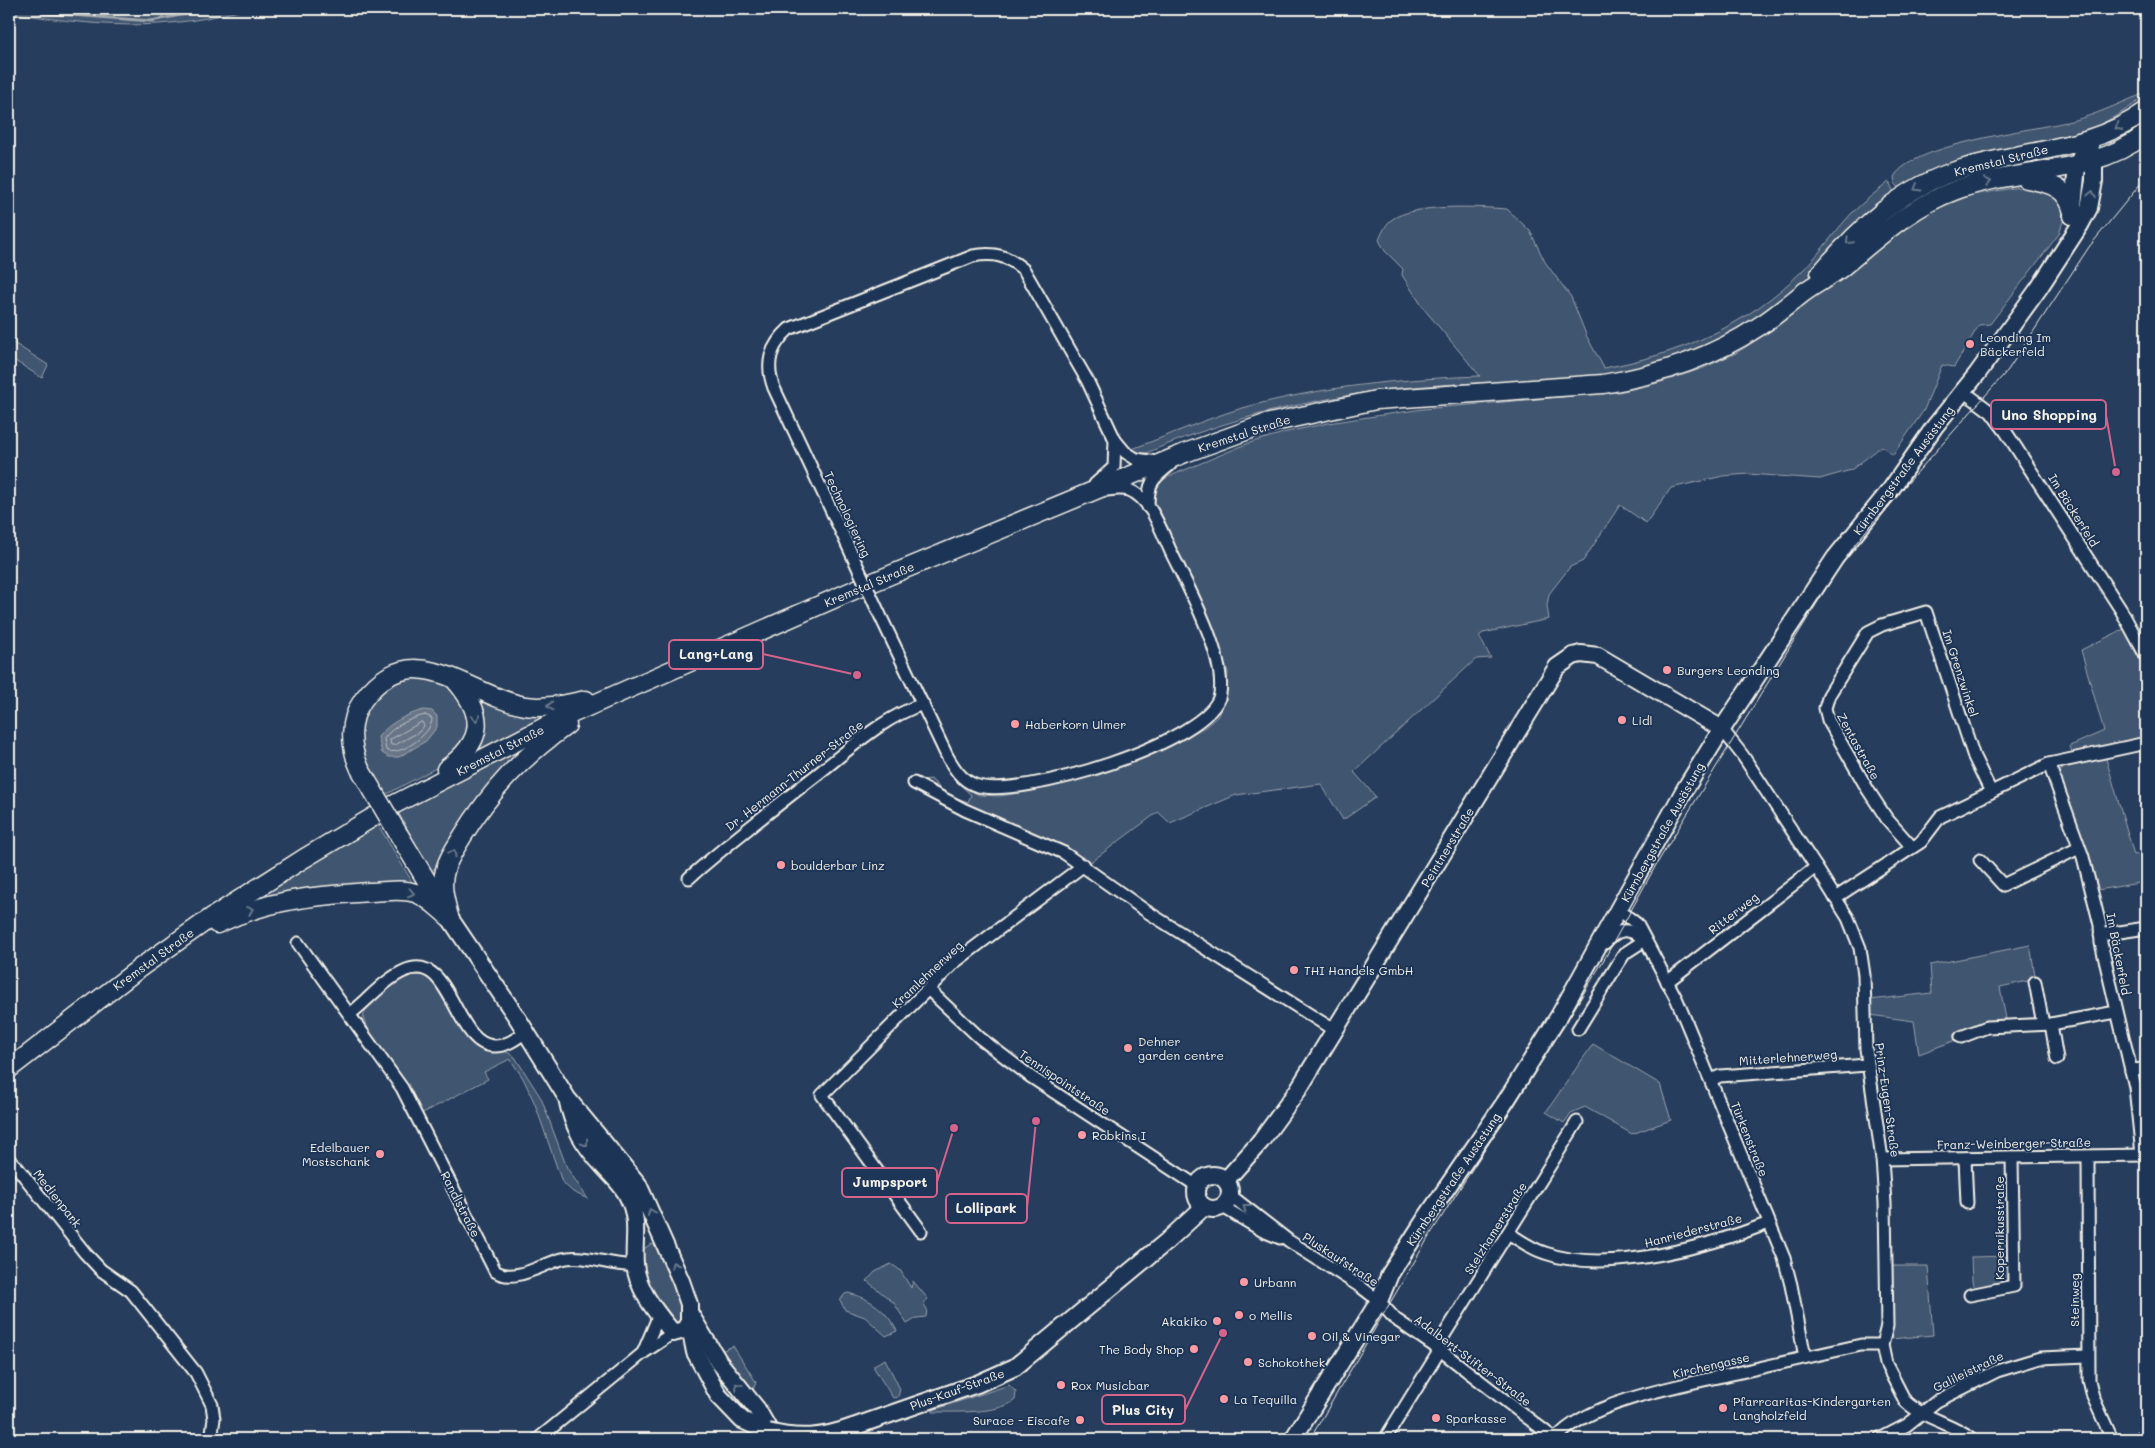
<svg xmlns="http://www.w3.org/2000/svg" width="2155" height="1448" viewBox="0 0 2155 1448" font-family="Mali,sans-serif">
	<rect width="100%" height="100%" fill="#263d5d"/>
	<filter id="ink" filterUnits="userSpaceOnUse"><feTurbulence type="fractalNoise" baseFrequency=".02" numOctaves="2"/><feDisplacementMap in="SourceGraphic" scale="10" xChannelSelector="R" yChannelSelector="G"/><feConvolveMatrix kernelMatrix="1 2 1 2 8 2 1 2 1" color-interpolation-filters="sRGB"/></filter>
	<g filter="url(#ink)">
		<g fill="#40546f" stroke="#9aa2ac">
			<path d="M 9,9 L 247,9 C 225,14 202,20 179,22 C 124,29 69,22 14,13 L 9,11 Z"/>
			<path d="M 2146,93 L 2146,96 C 2130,107 2112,120 2093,127 C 2029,150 1958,153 1899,188 L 1895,183 L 1894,177 C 1912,144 2033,130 2071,121 C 2097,115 2121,102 2146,93 Z"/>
			<path d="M 2066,153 L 2069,159 L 1941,187 L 1900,210 L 1898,207 L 1957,176 Z"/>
			<path d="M 1889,182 L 1894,192 C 1859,220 1833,255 1800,285 C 1781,303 1759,317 1736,330 C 1727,336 1718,343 1708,347 C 1608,389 1507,377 1403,388 C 1313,398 1227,418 1144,454 L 1132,449 C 1167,436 1203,420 1239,409 C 1317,387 1399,379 1480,376 L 1424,309 L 1402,275 L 1403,269 L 1385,251 L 1379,240 C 1382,233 1385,225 1391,220 C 1414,203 1478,207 1507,209 L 1530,231 L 1545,262 L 1571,297 L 1587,337 L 1604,368 C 1683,353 1747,326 1804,269 C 1821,252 1835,231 1851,214 C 1863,202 1876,192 1889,182 Z"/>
			<path d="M 2026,186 L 2057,192 L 2065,215 L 2059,234 L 1990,324 L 1979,325 L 1954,367 L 1942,365 L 1924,410 L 1893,455 L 1882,446 L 1851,470 L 1820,479 L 1748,474 L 1723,476 L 1671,488 L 1646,523 L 1620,505 L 1583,561 L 1570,567 L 1549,594 L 1547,606 L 1549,619 L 1483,633 L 1479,636 L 1491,658 L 1476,659 L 1354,772 L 1376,797 L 1343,820 L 1321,784 L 1236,795 L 1170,823 L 1158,812 L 1088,864 C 1036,830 977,813 923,785 L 923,780 L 931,779 L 946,794 L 968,802 L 971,795 L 954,779 L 950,767 L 964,786 L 979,795 L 1000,796 L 1031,791 L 1099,775 L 1145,758 L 1205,727 L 1217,717 L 1226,699 L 1228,672 L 1185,565 L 1154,500 C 1152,490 1156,485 1163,479 L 1249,443 L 1287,432 L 1328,423 L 1423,409 L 1619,392 L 1658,383 L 1701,369 L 1736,353 L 1774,329 L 1810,298 L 1921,215 L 1972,195 Z"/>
			<path d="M 9,340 L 48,365 L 42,378 L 9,357 Z"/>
			<path d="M 2124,629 L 2146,673 L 2146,737 L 2072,752 L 2070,746 L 2104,731 L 2081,650 Z"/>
			<path d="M 418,677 C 456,683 459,690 471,725 L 460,752 L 436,768 L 385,795 C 377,781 368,768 363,753 C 355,725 369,694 395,681 C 401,678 411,678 418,677 Z"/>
			<path d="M 473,693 L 554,713 L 473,755 C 488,731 489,716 473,693 Z"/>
			<path d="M 538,740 L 436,867 L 431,872 L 398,812 Z"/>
			<path d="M 2105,755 L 2134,855 L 2146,853 L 2146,888 L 2141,889 L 2139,883 L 2098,890 L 2059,773 L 2065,765 Z"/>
			<path d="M 377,823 L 414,885 L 236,911 Z"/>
			<path d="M 2030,945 L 2035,975 L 2032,980 L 2000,987 L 2006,1019 L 1971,1027 L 1953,1035 L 1956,1040 L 1919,1054 L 1914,1021 L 1870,1015 L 1870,1000 L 1932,993 L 1930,965 Z"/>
			<path d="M 414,975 L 422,975 L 431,979 L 458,1024 L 473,1043 L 481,1049 L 492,1052 L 507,1052 L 515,1057 L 541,1098 L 567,1168 L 588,1199 L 573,1192 L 562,1182 L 535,1104 L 523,1078 L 510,1059 L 484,1072 L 488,1079 L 419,1115 L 395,1067 L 374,1040 L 363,1018 C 367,1000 396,980 414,975 Z"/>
			<path d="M 1593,1044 L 1660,1084 L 1671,1120 L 1632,1134 L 1585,1107 L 1571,1113 L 1564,1123 L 1546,1112 Z"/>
			<path d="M 651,1244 L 658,1246 L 677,1285 L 685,1317 L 678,1325 L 671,1322 L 644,1278 L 642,1250 Z"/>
			<path d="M 2011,1256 L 2009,1282 L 1974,1290 L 1972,1281 L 1971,1257 Z"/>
			<path d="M 891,1264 L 900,1270 L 911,1288 L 913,1281 L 928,1299 L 923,1303 L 927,1309 L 926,1317 L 917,1318 L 907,1324 L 894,1303 L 867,1281 L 875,1272 Z"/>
			<path d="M 1892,1266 L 1928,1266 L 1933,1335 L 1891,1339 Z"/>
			<path d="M 848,1293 C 871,1298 887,1311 897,1331 L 886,1336 L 865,1317 L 845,1310 L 840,1300 L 845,1294 Z"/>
			<path d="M 733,1346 L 756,1382 L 752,1393 L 719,1352 Z"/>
			<path d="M 885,1359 L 900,1389 L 898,1397 L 893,1398 L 874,1368 L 874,1365 Z"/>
			<path d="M 1009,1385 L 1016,1392 L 1015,1400 C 1000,1414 953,1412 933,1412 L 933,1410 Z"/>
		</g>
		<path fill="#677588" stroke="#9fa7ae" d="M 424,710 L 432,711 L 437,716 L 437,727 L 426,741 L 399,757 L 389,757 L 382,753 L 378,737 C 389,723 407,714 424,710 Z"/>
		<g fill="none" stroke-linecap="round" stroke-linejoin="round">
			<g stroke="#bcbfc2" stroke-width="1">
				<path d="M 425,715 L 432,718 C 433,733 399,758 386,750 L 384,739 C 391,727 411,718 425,715 Z"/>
				<path d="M 422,722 L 424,726 L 419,732 L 395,745 L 391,745 L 390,740 Z"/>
			</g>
			<path stroke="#9fa7ae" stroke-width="3" d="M 34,9 L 44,13 L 151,21 L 210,9"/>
			<defs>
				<g id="street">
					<path d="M 1963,391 L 1991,412 L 2006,432 L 2121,610 L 2146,656"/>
					<path d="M 1095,484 L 1114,467 L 1115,440"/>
					<path d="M 1148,507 C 1148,483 1152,479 1170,465"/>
					<path d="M 847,544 L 774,388 C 765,364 770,346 789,329 L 973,256 C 995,252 1008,256 1024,270 L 1087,380 L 1115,440 L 1125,452 L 1136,459 L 1157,462"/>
					<path d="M 879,613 L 947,756 C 954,768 961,780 975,785 C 1017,801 1212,742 1220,694 C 1226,656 1188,587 1171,552 C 1162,533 1151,498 1129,490 C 1122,488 1114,489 1107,490"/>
					<path d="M 1722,729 L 1743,756 L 1816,867 L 1848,918 L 1860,948 L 1864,975 L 1866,1049 L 1882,1159 L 1885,1203 L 1887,1326 L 1882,1345 L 1886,1364 L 1905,1401 C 1922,1418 1952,1423 1973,1439"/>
					<path d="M 914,783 L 965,810 L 1064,853 L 1146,911 L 1334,1030"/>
					<path d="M 1912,847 L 1887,819 L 1868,790 L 1828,720 L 1825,708 L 1829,695 L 1868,632 L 1882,625 L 1926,612 L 1974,757 L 1991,792"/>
					<path d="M 1980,860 L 2003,885 L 2079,848"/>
					<path d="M 689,878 C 731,841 775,807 819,773 C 852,747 884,717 923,704"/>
					<path d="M 1835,898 L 1921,842 L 1940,817 L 2049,764"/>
					<path d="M 1619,910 L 1637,924 L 1677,1000 L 1784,1258 L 1791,1285 L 1805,1357"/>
					<path d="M 2100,935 L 2146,928"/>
					<path d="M 298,943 L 402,1088 L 495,1271 C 514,1284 542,1264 562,1259 C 585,1253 611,1267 635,1265"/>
					<path d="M 1605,943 C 1618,928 1628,927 1644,939"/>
					<path d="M 1667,982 L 1816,867"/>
					<path d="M 2035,982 L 2043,1024"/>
					<path d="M 928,989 L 980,1038 L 1031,1077 L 1197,1186"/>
					<path d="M 350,1014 C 367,1001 384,980 404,971 C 452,949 454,1047 495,1046 C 507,1046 517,1038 526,1032"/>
					<path d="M 2051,1024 L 2057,1059"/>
					<path d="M 1578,1029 L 1619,962 L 1625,953 L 1645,940"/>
					<path d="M 1961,1037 L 1987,1027 L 2051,1024 L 2116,1012"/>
					<path d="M 2131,1071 L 2146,1068"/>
					<path d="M 1711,1080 L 1720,1076 L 1867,1065"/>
					<path d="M 2142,1155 L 2135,1087 L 2101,943 L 2100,925 L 2083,857 L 2049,764 L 2146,743"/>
					<path d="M 2088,1156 L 2089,1380 L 2093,1397 L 2112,1439"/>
					<path d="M 1965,1158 L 1967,1203"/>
					<path d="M 1882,1159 L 2146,1155"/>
					<path d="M 9,1160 L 16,1166 L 85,1253 L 101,1270 L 131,1291 L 196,1373 L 212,1405 L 214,1419 L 211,1439"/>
					<path d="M 1230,1195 L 1289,1241 L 1361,1287 L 1379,1301 L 1395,1319 L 1440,1350 L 1555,1439"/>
					<path d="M 1223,1207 L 1263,1231 L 1280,1238"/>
					<path d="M 921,1231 L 822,1095 L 955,962 L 1084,865"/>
					<path d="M 1508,1233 C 1520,1240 1531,1249 1545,1253 C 1607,1275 1710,1246 1769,1223"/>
					<path d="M 1970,1295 L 2014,1286 L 2012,1157"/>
					<path d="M 1436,1348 L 1577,1122"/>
					<path d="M 643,1353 L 659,1315"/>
					<path d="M 538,1439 L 643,1353 L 673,1333"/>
					<path d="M 1385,1439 L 1440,1350"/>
					<path d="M 1556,1439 C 1588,1400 1693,1383 1741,1372 C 1781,1363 1821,1354 1861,1345 L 1882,1345"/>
					<path d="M 1880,1439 L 1907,1425 L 1937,1401 L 1997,1371 L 2040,1358 L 2088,1356"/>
					<path d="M 2137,1439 L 2146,1434"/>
				</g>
				<g id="secondary">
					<path d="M 2072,216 L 2077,166 L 2088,139"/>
					<path d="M 449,917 L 518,1019 L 567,1098 L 638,1184 L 681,1281 L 689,1304 L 689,1322 L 684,1330 L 673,1333 C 657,1313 637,1290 635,1264 C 633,1240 640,1220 628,1197 C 623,1185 613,1177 604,1167 C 584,1145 573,1128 567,1098"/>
					<circle cx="1213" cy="1192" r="17"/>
					<path d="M 1226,1180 L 1261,1141 L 1298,1090 L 1552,675 L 1557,667 L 1573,656 L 1581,654 L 1598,656 L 1722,729"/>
					<path d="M 690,1314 L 719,1362 L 757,1409 L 774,1439"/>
					<path d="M 689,1322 L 695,1352 L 718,1395 L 742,1420 L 768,1432 L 767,1439"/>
					<path d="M 853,1427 L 977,1384 L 1015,1367 L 1166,1242 L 1204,1207"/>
					<path d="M 1293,1439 L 1379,1301 L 1390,1274 L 1426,1218 L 1506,1101 L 1559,1016 L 1685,789 L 1722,729 L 1835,558 L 1891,489 L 1935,426 L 1977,374 L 2039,288 L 2080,225 L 2089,208 L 2094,181 L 2094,161 L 2088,139"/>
				</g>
				<g id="primary">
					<path d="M 2027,179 C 2050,183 2067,187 2073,212"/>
					<path d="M 1820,274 C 1858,229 1903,186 1962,169 C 2023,150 2093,150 2146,111"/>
					<path d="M 360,769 C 350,747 348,721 363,700 C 413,632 468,696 525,706 C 546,709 566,704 586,700"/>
					<path d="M 446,769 C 486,740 485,714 454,679"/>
					<path d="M 399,835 L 442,906"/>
					<path d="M 449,917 C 446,903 441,889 444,875 C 446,861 455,849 462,837 C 492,789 521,758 567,725"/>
					<path d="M 217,924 C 271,899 312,896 369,892 C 384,892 401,888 415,893 C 428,897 439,909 449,917"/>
					<path d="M 9,1069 L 141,967 L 212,917 L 303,859 L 395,804 L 560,719 L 854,590 L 1185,453 L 1265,424 L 1376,400 L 1603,384 C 1659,375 1711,358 1758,327 C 1774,317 1788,305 1803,293 C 1815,284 1829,277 1841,268 C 1878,238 1910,207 1956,190 C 2019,167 2090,177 2146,134"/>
				</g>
			</defs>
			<use href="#street" stroke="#f4f1e8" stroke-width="15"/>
			<use href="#secondary" stroke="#f4f1e8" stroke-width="20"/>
			<use href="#primary" stroke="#f4f1e8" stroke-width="21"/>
			<use href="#street" stroke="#1d3557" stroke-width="11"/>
			<use href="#secondary" stroke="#1d3557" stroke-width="16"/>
			<use href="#primary" stroke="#1d3557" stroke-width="18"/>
			<path stroke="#f4f1e8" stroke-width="1" d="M 1310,1439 L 1430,1235 L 1564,1026 L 1606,956 L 1656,865 L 1828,585 L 1856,543 L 1874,521 L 2008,370 L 2089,247 L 2146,177"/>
			<defs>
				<path id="street-bridge" d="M 847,544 L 879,613"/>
				<path id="secondary-bridge" d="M 768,1432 C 799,1440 823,1438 853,1427"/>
				<path id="primary-bridge" d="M 360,769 L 399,835"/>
			</defs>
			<use href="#street-bridge" stroke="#f4f1e8" stroke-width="15" stroke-linecap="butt"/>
			<use href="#secondary-bridge" stroke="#f4f1e8" stroke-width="20" stroke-linecap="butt"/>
			<use href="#primary-bridge" stroke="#f4f1e8" stroke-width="21" stroke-linecap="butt"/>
			<use href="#street-bridge" stroke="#1d3557" stroke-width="11"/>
			<use href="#secondary-bridge" stroke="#1d3557" stroke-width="16"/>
			<use href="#primary-bridge" stroke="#1d3557" stroke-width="18"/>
		</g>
		<defs><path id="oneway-chevron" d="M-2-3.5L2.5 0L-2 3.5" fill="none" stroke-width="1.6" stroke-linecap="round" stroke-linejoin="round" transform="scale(1.25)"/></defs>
		<g stroke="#68778a">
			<use href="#oneway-chevron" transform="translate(2118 127) rotate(155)"/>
			<use href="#oneway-chevron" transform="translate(1988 182) rotate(-11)"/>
			<use href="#oneway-chevron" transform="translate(1917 188) rotate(150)"/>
			<use href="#oneway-chevron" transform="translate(2092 194) rotate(-79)"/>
			<use href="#oneway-chevron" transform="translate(1849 241) rotate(134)"/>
			<use href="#oneway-chevron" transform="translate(550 706) rotate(176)"/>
			<use href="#oneway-chevron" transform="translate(476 718) rotate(83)"/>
			<use href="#oneway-chevron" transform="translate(453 853) rotate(-60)"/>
			<use href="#oneway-chevron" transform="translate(411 893) rotate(12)"/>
			<use href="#oneway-chevron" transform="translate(250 910) rotate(-21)"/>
			<use href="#oneway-chevron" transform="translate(585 1143) rotate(54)"/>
			<use href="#oneway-chevron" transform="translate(1246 1207) rotate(-143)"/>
			<use href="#oneway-chevron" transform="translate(651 1212) rotate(-113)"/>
			<use href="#oneway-chevron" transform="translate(674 1265) rotate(-114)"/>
			<use href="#oneway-chevron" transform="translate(738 1386) rotate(-130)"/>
		</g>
	</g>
	<g fill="#ff9aa2" stroke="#1d3557" stroke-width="2">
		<circle cx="1970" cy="344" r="5"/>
		<circle cx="1667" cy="670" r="5"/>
		<circle cx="1622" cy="720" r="5"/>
		<circle cx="1015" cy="724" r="5"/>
		<circle cx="781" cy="865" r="5"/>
		<circle cx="1294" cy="970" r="5"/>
		<circle cx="1128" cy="1048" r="5"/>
		<circle cx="1082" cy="1135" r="5"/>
		<circle cx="380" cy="1154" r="5"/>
		<circle cx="1244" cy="1282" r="5"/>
		<circle cx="1239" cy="1315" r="5"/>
		<circle cx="1217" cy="1321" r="5"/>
		<circle cx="1312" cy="1336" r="5"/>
		<circle cx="1194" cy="1349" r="5"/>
		<circle cx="1248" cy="1362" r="5"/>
		<circle cx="1061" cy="1385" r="5"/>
		<circle cx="1224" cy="1399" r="5"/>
		<circle cx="1723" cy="1408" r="5"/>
		<circle cx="1436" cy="1418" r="5"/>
		<circle cx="1080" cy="1420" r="5"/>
	</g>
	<g text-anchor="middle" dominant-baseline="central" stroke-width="4" stroke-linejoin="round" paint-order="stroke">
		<g font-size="12" fill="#f4f1e8" stroke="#1d3557">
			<text transform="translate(2001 160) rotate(-14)">Kremstal Straße</text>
			<text transform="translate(1244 433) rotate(-18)">Kremstal Straße</text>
			<text transform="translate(1903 470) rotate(-53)">Kürnbergstraße Ausästung</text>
			<text transform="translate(2074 510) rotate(58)">Im Bäckerfeld</text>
			<text transform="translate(848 514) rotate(65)">Technologiering</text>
			<text transform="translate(869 584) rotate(-23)">Kremstal Straße</text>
			<text transform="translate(1961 673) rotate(72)">Im Grenzwinkel</text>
			<text transform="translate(1859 746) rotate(61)">Zentastraße</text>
			<text transform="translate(500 750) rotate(-27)">Kremstal Straße</text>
			<text transform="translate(794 775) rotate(-38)">Dr. Hermann-Thurner-Straße</text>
			<text transform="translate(1662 832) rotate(-61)">Kürnbergstraße Ausästung</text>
			<text transform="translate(1447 847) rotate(-59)">Peintnerstraße</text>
			<text transform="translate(1733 913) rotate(-38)">Ritterweg</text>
			<text transform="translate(2119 954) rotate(79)">Im Bäckerfeld</text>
			<text transform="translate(153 959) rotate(-36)">Kremstal Straße</text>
			<text transform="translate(927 974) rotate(-43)">Kramlehnerweg</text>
			<text transform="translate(1788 1057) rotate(-4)">Mitterlehnerweg</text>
			<text transform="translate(1065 1082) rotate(34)">Tennispointstraße</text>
			<text transform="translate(1888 1100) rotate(82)">Prinz-Eugen-Straße</text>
			<text transform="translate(1750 1139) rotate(68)">Türkenstraße</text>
			<text transform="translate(2014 1143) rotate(-1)">Franz-Weinberger-Straße</text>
			<text transform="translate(1453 1179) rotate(-56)">Kürnbergstraße Ausästung</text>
			<text transform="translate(58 1198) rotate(52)">Medienpark</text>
			<text transform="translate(461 1204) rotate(63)">Randlstraße</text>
			<text transform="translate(1495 1228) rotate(-58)">Stelzhamerstraße</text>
			<text transform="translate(1999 1228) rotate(-90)">Kopernikusstraße</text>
			<text transform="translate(1693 1230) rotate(-15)">Hanriederstraße</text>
			<text transform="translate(1341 1259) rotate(33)">Pluskaufstraße</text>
			<text transform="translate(2074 1300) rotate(-90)">Steinweg</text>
			<text transform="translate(1473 1360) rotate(37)">Adalbert-Stifter-Straße</text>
			<text transform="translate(1711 1365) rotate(-13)">Kirchengasse</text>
			<text transform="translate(1968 1371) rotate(-26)">Galileistraße</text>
			<text transform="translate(957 1389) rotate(-20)">Plus-Kauf-Straße</text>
		</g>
		<g font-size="12" fill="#f4f1e8" stroke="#1d3557" text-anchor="start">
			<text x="1980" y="337">Leonding Im<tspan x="1980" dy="14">Bäckerfeld</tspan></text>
			<text x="1677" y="670">Burgers Leonding</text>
			<text x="1632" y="720">Lidl</text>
			<text x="1025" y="724">Haberkorn Ulmer</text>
			<text x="791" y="865">boulderbar Linz</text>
			<text x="1304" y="970">THI Handels GmbH</text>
			<text x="1138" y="1041">Dehner<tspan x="1138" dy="14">garden centre</tspan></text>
			<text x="1092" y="1135">Robkins I</text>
			<text x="370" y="1147" text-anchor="end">Edelbauer<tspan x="370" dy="14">Mostschank</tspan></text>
			<text x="1254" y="1282">Urbann</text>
			<text x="1249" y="1315">o Mellis</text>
			<text x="1207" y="1321" text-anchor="end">Akakiko</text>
			<text x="1322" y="1336">Oil &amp; Vinegar</text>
			<text x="1184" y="1349" text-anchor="end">The Body Shop</text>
			<text x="1258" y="1362">Schokothek</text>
			<text x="1071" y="1385">Rox Musicbar</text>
			<text x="1234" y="1399">La Tequilla</text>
			<text x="1733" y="1401">Pfarrcaritas-Kindergarten<tspan x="1733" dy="14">Langholzfeld</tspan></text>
			<text x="1446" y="1418">Sparkasse</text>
			<text x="1070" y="1420" text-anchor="end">Surace - Eiscafe</text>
		</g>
	</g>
	<path fill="none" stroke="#d4648c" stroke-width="2" d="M2116 472L2106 415M857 675L763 654M954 1128L937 1182M1036 1121L1027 1208M1223 1333L1185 1410"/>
	<g fill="#d4648c" stroke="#1d3557" stroke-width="2">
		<circle cx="2116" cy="472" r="5"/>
		<circle cx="857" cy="675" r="5"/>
		<circle cx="954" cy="1128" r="5"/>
		<circle cx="1036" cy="1121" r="5"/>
		<circle cx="1223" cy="1333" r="5"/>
	</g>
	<g fill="#1d3557" stroke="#d4648c" stroke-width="2">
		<rect x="1991" y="400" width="115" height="29" rx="5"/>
		<rect x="669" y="640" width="94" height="29" rx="5"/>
		<rect x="842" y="1168" width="95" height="29" rx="5"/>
		<rect x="946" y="1194" width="81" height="29" rx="5"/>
		<rect x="1102" y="1395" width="83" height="29" rx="5"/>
	</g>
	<g font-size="14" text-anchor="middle" font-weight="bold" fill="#f4f1e8">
		<text x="2049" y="420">Uno Shopping</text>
		<text x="716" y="659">Lang+Lang</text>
		<text x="890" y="1187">Jumpsport</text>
		<text x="986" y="1213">Lollipark</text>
		<text x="1143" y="1415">Plus City</text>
	</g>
	<rect width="2155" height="1448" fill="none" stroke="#1d3557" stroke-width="30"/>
	<rect x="15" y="15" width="2125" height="1418" fill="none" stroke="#f4f1e8" stroke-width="2" filter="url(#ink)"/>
</svg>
